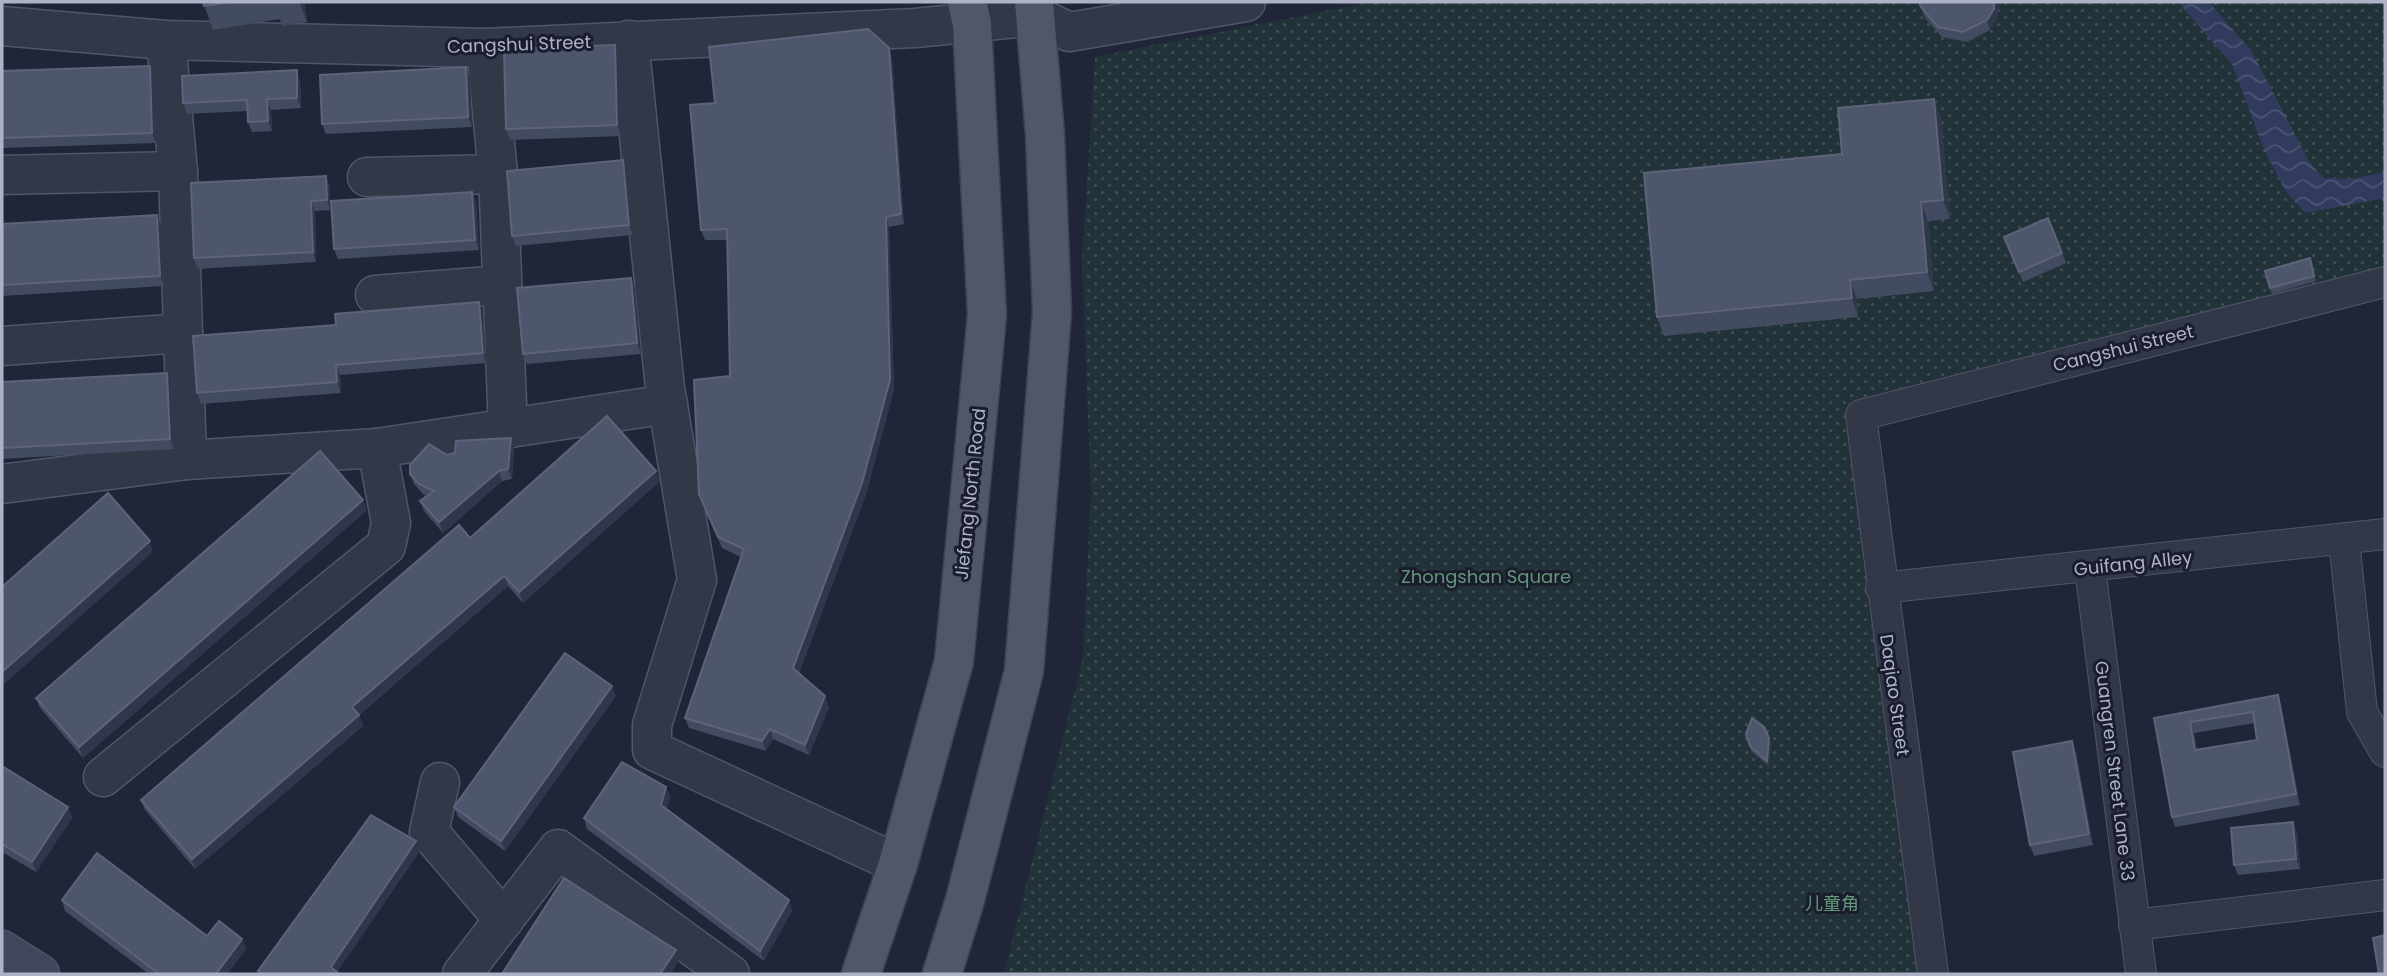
<svg xmlns="http://www.w3.org/2000/svg" width="2387" height="976" viewBox="0 0 2387 976" font-family="Poppins,'Noto Sans SC',sans-serif">
	<defs>
		<pattern id="park-dots" width="8" height="8" patternUnits="userSpaceOnUse" patternTransform="scale(1.75)"><rect width="8" height="8" fill="#213239"/><path d="M2 2h.1M6 6h.1" fill="none" stroke="#3f4d54" stroke-width="1.8" stroke-linecap="round"/></pattern>
		<pattern id="water-waves" width="16" height="10" patternUnits="userSpaceOnUse" patternTransform="scale(1.75)"><rect width="16" height="10" fill="#313b5e"/><path d="M0 5q4-4 8 0t8 0" fill="none" stroke="#4c5574"/></pattern>
	</defs>
	<rect width="100%" height="100%" fill="#202638"/>
	<path fill="url(#park-dots)" d="M 1370,2 L 2385,2 L 2385,276 L 1866,420 L 1949,974 L 1004,974 L 1083,658 L 1091,490 L 1082,260 L 1095,57 Z"/>
	<path fill="url(#water-waves)" d="M 2178,2 L 2209,2 L 2251,50 L 2310,163 L 2324,178 L 2350,179 L 2385,172 L 2385,198 L 2305,213 L 2285,190 L 2264,150 L 2232,64 Z"/>
	<g fill="none" stroke-linecap="round" stroke-linejoin="round">
		<defs>
			<g id="pedestrian">
				<path d="M 2344,540 L 2362,712 L 2385,752"/>
				<path d="M 2090,568 L 2141,974"/>
				<path d="M 1881,588 L 2385,534"/>
				<path d="M 2134,925 L 2385,895"/>
				<path d="M 1933,974 L 1861,415 L 2385,282"/>
			</g>
			<g id="minor">
				<path d="M 1036,16 L 1069,32 L 1246,2"/>
				<path d="M 166,40 L 178,171 L 187,460"/>
				<path d="M 629,40 L 665,388 L 697,580 L 652,725 L 652,750 L 898,864"/>
				<path d="M 486,48 L 498,174 L 508,429"/>
				<path d="M 2,175 L 178,171"/>
				<path d="M 367,177 L 498,174"/>
				<path d="M 375,295 L 502,285"/>
				<path d="M 2,346 L 183,333"/>
				<path d="M 2,484 L 187,460 L 377,448"/>
				<path d="M 103,777 L 386,546 L 391,523 L 377,448 L 668,404"/>
				<path d="M 440,782 L 429,832 L 504,920"/>
				<path d="M 462,974 L 558,849 L 730,974"/>
			</g>
			<path id="tertiary" d="M 2,26 L 166,40 L 486,48 L 915,28 L 1036,16"/>
			<path id="secondary" d="M 2,950 L 40,974"/>
			<g id="primary">
				<path d="M 861,974 L 898,864 L 954,661 L 987,315 L 972,24 L 967,2"/>
				<path d="M 942,974 L 965,900 L 1024,671 L 1052,312 L 1045,135 L 1034,2"/>
			</g>
		</defs>
		<use href="#pedestrian" stroke="#515567" stroke-width="32"/>
		<use href="#minor" stroke="#515567" stroke-width="41"/>
		<use href="#tertiary" stroke="#515567" stroke-width="41"/>
		<use href="#secondary" stroke="#515567" stroke-width="41"/>
		<use href="#primary" stroke="#3d4152" stroke-width="41"/>
		<use href="#pedestrian" stroke="#333849" stroke-width="30"/>
		<use href="#minor" stroke="#333849" stroke-width="38"/>
		<use href="#tertiary" stroke="#333849" stroke-width="38"/>
		<use href="#secondary" stroke="#41465c" stroke-width="38"/>
		<use href="#primary" stroke="#515769" stroke-width="38"/>
	</g>
	<g fill="#434b61" fill-rule="evenodd">
		<path d="M 203,2 L 304,2 L 307,22 L 282,26 L 280,19 L 213,30 Z"/>
		<path d="M 1919,2 L 1999,2 L 1997,19 L 1990,30 L 1967,42 L 1942,37 L 1925,18 Z"/>
		<path d="M 619,56 L 621,136 L 510,140 L 506,129 Z"/>
		<path d="M 892,58 L 904,224 L 889,227 L 894,390 L 866,494 L 799,673 L 829,707 L 809,755 L 773,739 L 766,751 L 689,728 L 685,718 L 741,557 L 722,548 L 699,494 L 730,376 L 727,240 L 705,240 L 701,230 L 715,103 Z"/>
		<path d="M 150,66 L 154,77 L 156,143 L 2,148 L 2,71 Z"/>
		<path d="M 470,78 L 472,127 L 326,134 L 322,124 Z"/>
		<path d="M 300,81 L 301,108 L 271,110 L 272,131 L 252,132 L 248,122 L 247,111 L 187,114 L 183,103 Z"/>
		<path d="M 1941,118 L 1950,219 L 1928,221 L 1934,291 L 1857,299 L 1858,317 L 1664,336 L 1657,317 L 1842,154 Z"/>
		<path d="M 623,160 L 627,171 L 633,235 L 516,246 L 512,236 Z"/>
		<path d="M 330,187 L 330,210 L 315,211 L 316,262 L 198,269 L 194,258 Z"/>
		<path d="M 472,192 L 476,202 L 479,250 L 338,259 L 334,249 Z"/>
		<path d="M 2,224 L 161,225 L 164,286 L 2,296 Z"/>
		<path d="M 2004,237 L 2062,253 L 2066,263 L 2023,282 Z"/>
		<path d="M 2312,264 L 2316,281 L 2272,294 L 2270,288 Z"/>
		<path d="M 631,278 L 635,288 L 641,354 L 527,364 L 523,354 Z"/>
		<path d="M 483,313 L 486,363 L 340,375 L 341,393 L 201,404 L 197,393 L 336,325 Z"/>
		<path d="M 2,382 L 171,383 L 174,449 L 2,459 Z"/>
		<path d="M 514,449 L 512,479 L 502,481 L 443,533 L 424,511 L 420,501 L 427,496 L 423,494 L 414,484 L 410,474 L 447,455 Z"/>
		<path d="M 660,481 L 523,603 L 508,586 L 359,715 L 363,726 L 195,869 L 145,810 L 141,800 L 470,538 Z"/>
		<path d="M 367,510 L 83,758 L 40,708 L 36,698 Z"/>
		<path d="M 2278,695 L 2281,705 L 2300,805 L 2175,827 L 2172,817 L 2154,718 ZM 2255,723 L 2257,740 L 2197,750 L 2194,733 Z"/>
		<path d="M 616,696 L 505,851 L 458,817 L 454,807 Z"/>
		<path d="M 1746,734 L 1771,743 L 1769,766 L 1751,751 Z"/>
		<path d="M 2076,752 L 2093,845 L 2034,856 L 2030,845 Z"/>
		<path d="M 2,766 L 68,807 L 72,818 L 36,872 L 2,852 Z"/>
		<path d="M 666,787 L 670,797 L 666,810 L 789,900 L 792,911 L 764,961 L 587,829 L 584,818 Z"/>
		<path d="M 2297,832 L 2300,869 L 2238,875 L 2234,865 Z"/>
		<path d="M 62,900 L 207,936 L 242,939 L 246,949 L 227,974 L 149,974 L 65,911 Z"/>
	</g>
	<g fill="#30374c">
		<path d="M 299,2 L 304,2 L 307,22 Z"/>
		<path d="M 1994,2 L 1999,2 L 1997,19 L 1990,30 L 1987,20 Z"/>
		<path d="M 615,45 L 619,56 L 621,136 L 617,125 Z"/>
		<path d="M 889,48 L 892,58 L 904,224 L 901,214 Z"/>
		<path d="M 150,66 L 154,77 L 156,143 L 152,133 Z"/>
		<path d="M 466,67 L 470,78 L 472,127 L 468,117 Z"/>
		<path d="M 297,70 L 300,81 L 301,108 L 297,98 Z"/>
		<path d="M 267,99 L 271,110 L 272,131 L 268,121 Z"/>
		<path d="M 1934,99 L 1941,118 L 1950,219 L 1943,200 Z"/>
		<path d="M 623,160 L 627,171 L 633,235 L 629,225 Z"/>
		<path d="M 326,176 L 330,187 L 330,210 L 327,200 Z"/>
		<path d="M 472,192 L 476,202 L 479,250 L 475,240 Z"/>
		<path d="M 311,201 L 315,211 L 316,262 L 313,252 Z"/>
		<path d="M 1921,202 L 1928,221 L 1934,291 L 1927,272 Z"/>
		<path d="M 157,215 L 161,225 L 164,286 L 160,276 Z"/>
		<path d="M 886,217 L 889,227 L 894,390 L 866,494 L 797,678 L 793,668 Z"/>
		<path d="M 631,278 L 635,288 L 641,354 L 637,343 Z"/>
		<path d="M 1850,280 L 1857,299 L 1858,317 L 1852,298 Z"/>
		<path d="M 479,302 L 483,313 L 486,363 L 483,353 Z"/>
		<path d="M 336,365 L 340,375 L 341,393 L 337,382 Z"/>
		<path d="M 167,373 L 171,383 L 174,449 L 170,439 Z"/>
		<path d="M 511,438 L 514,449 L 512,479 L 508,469 Z"/>
		<path d="M 499,471 L 502,481 L 443,533 L 439,522 Z"/>
		<path d="M 656,471 L 660,481 L 523,603 L 519,592 Z"/>
		<path d="M 363,500 L 367,510 L 83,758 L 79,747 Z"/>
		<path d="M 150,541 L 153,552 L 2,686 L 2,672 Z"/>
		<path d="M 504,576 L 508,586 L 356,717 L 352,707 Z"/>
		<path d="M 612,686 L 616,696 L 505,851 L 501,841 Z"/>
		<path d="M 2278,695 L 2281,705 L 2300,805 L 2296,794 Z"/>
		<path d="M 825,696 L 829,707 L 809,755 L 805,745 Z"/>
		<path d="M 359,715 L 363,726 L 195,869 L 192,859 Z"/>
		<path d="M 2190,722 L 2194,733 L 2199,761 L 2195,750 Z"/>
		<path d="M 770,729 L 773,739 L 766,751 L 762,741 Z"/>
		<path d="M 1769,738 L 1771,743 L 1769,766 L 1767,761 Z"/>
		<path d="M 2072,741 L 2076,752 L 2093,845 L 2089,834 Z"/>
		<path d="M 666,787 L 670,797 L 664,816 L 661,805 Z"/>
		<path d="M 68,807 L 72,818 L 36,872 L 32,862 Z"/>
		<path d="M 2293,822 L 2297,832 L 2300,869 L 2296,859 Z"/>
		<path d="M 416,841 L 420,851 L 336,974 L 331,967 Z"/>
		<path d="M 789,900 L 792,911 L 764,961 L 760,951 Z"/>
		<path d="M 242,939 L 246,949 L 227,974 L 216,974 Z"/>
		<path d="M 676,950 L 679,960 L 671,974 L 660,974 Z"/>
	</g>
	<g fill="#4e566c" stroke="#5d647a" stroke-width="2" fill-rule="evenodd">
		<path d="M 203,2 L 232,2 L 204,6 Z"/>
		<path d="M 1919,2 L 1994,2 L 1994,9 L 1987,20 L 1963,32 L 1938,27 L 1921,7 Z"/>
		<path d="M 868,29 L 889,48 L 901,214 L 886,217 L 890,380 L 862,483 L 793,668 L 825,696 L 805,745 L 770,729 L 762,741 L 685,718 L 744,549 L 718,537 L 699,494 L 694,380 L 730,376 L 727,229 L 701,230 L 690,105 L 715,103 L 709,47 Z"/>
		<path d="M 615,45 L 617,125 L 506,129 L 504,49 Z"/>
		<path d="M 150,66 L 152,133 L 2,138 L 2,71 Z"/>
		<path d="M 466,67 L 468,117 L 322,124 L 320,75 Z"/>
		<path d="M 297,70 L 297,98 L 267,99 L 268,121 L 248,122 L 247,100 L 183,103 L 182,76 Z"/>
		<path d="M 1934,99 L 1943,200 L 1921,202 L 1927,272 L 1850,280 L 1852,298 L 1657,317 L 1644,173 L 1842,154 L 1838,108 Z"/>
		<path d="M 623,160 L 629,225 L 512,236 L 507,171 Z"/>
		<path d="M 326,176 L 327,200 L 311,201 L 313,252 L 194,258 L 191,183 Z"/>
		<path d="M 472,192 L 475,240 L 334,249 L 331,201 Z"/>
		<path d="M 157,215 L 160,276 L 2,285 L 2,224 Z"/>
		<path d="M 2048,218 L 2062,253 L 2019,272 L 2004,237 Z"/>
		<path d="M 2310,258 L 2314,276 L 2270,288 L 2265,271 Z"/>
		<path d="M 631,278 L 637,343 L 523,354 L 517,288 Z"/>
		<path d="M 479,302 L 483,353 L 336,365 L 337,382 L 197,393 L 193,336 L 336,325 L 335,314 Z"/>
		<path d="M 167,373 L 170,439 L 2,448 L 2,382 Z"/>
		<path d="M 607,416 L 656,471 L 519,592 L 504,576 L 352,707 L 359,715 L 192,859 L 141,800 L 459,525 L 470,538 Z"/>
		<path d="M 511,438 L 508,469 L 499,471 L 439,522 L 420,501 L 434,491 L 419,484 L 410,474 L 410,465 L 429,444 L 447,455 L 455,453 L 456,441 Z"/>
		<path d="M 320,451 L 363,500 L 79,747 L 36,698 Z"/>
		<path d="M 108,493 L 150,541 L 2,672 L 2,587 Z"/>
		<path d="M 565,653 L 612,686 L 501,841 L 454,807 Z"/>
		<path d="M 2278,695 L 2296,794 L 2172,817 L 2154,718 ZM 2253,712 L 2257,740 L 2195,750 L 2190,722 Z"/>
		<path d="M 1752,718 L 1764,727 L 1769,738 L 1767,761 L 1750,746 L 1746,734 Z"/>
		<path d="M 2072,741 L 2089,834 L 2030,845 L 2013,752 Z"/>
		<path d="M 622,762 L 666,787 L 661,805 L 789,900 L 760,951 L 584,818 Z"/>
		<path d="M 2,766 L 68,807 L 32,862 L 2,844 Z"/>
		<path d="M 371,815 L 416,841 L 331,967 L 339,974 L 263,974 L 258,971 Z"/>
		<path d="M 2293,822 L 2296,859 L 2234,865 L 2231,828 Z"/>
		<path d="M 97,853 L 207,936 L 219,921 L 242,939 L 216,974 L 159,974 L 62,900 Z"/>
		<path d="M 564,878 L 676,950 L 660,974 L 502,974 Z"/>
		<path d="M 2385,935 L 2385,974 L 2379,974 L 2373,938 Z"/>
	</g>
	<g text-anchor="middle" dominant-baseline="central" stroke-width="6" stroke-linejoin="round" paint-order="stroke">
		<g font-size="18" fill="#adb2c6" stroke="#191d2d">
			<text transform="translate(519 44) rotate(-2)">Cangshui Street</text>
			<text transform="translate(2123 348) rotate(-14)">Cangshui Street</text>
			<text transform="translate(970 494) rotate(-84)">Jiefang North Road</text>
			<text transform="translate(2133 563) rotate(-6)">Guifang Alley</text>
			<text transform="translate(1895 695) rotate(82)">Daqiao Street</text>
			<text transform="translate(2115 771) rotate(83)">Guangren Street Lane 33</text>
		</g>
		<g font-size="18" fill="#649779" stroke="#191d2d">
			<text x="1486" y="576">Zhongshan Square</text>
			<text x="1832" y="903">儿童角</text>
		</g>
	</g>
	<rect width="2387" height="976" fill="none" stroke="#adb2c6" stroke-width="7"/>
</svg>
